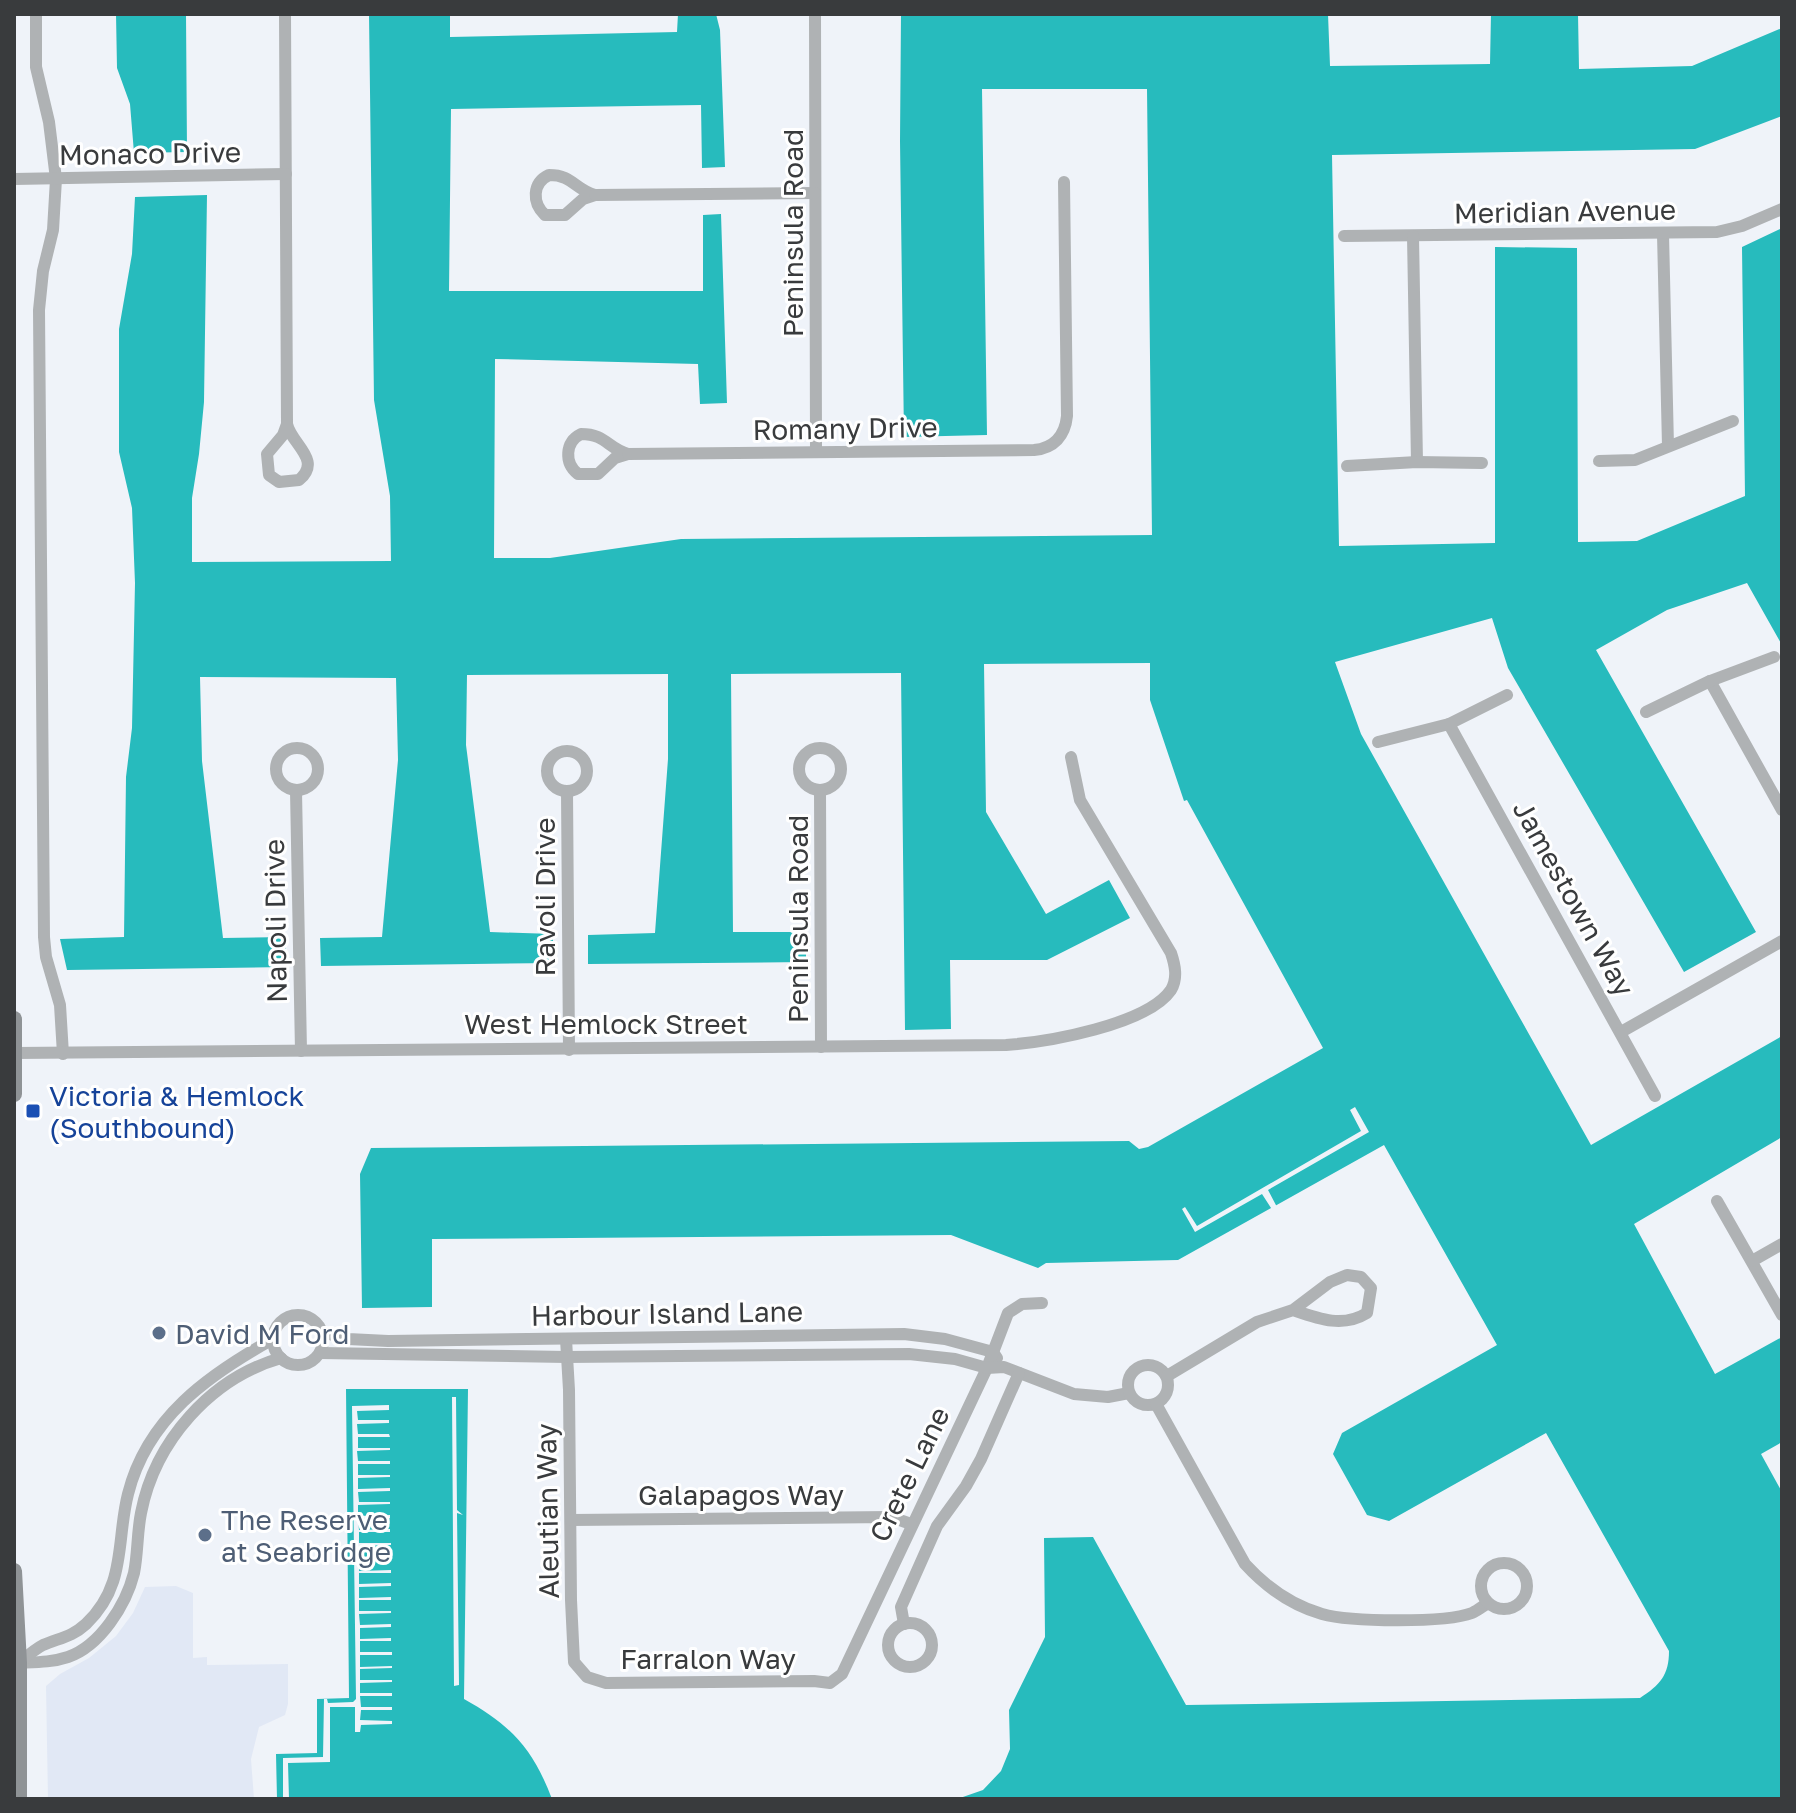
<svg xmlns="http://www.w3.org/2000/svg" width="1796" height="1813" viewBox="0 0 1796 1813" font-family="'Golos Text',sans-serif">
	<rect width="100%" height="100%" fill="#eff3f9"/>
	<path fill="#e1e8f5" d="M 176,1586 L 193,1593 L 193,1658 L 207,1657 L 207,1665 L 288,1664 L 288,1704 L 285,1715 L 259,1727 L 251,1759 L 254,1799 L 48,1799 L 46,1686 L 60,1674 L 89,1658 L 116,1636 L 133,1613 L 145,1587 Z"/>
	<g fill="#27bbbd">
		<path d="M 116,14 L 186,14 L 187,152 L 134,153 L 130,104 L 117,68 Z"/>
		<path d="M 369,14 L 450,14 L 450,37 L 677,32 L 678,14 L 716,14 L 720,30 L 725,167 L 702,168 L 701,105 L 451,109 L 449,291 L 703,291 L 703,215 L 721,214 L 727,403 L 700,404 L 698,364 L 495,359 L 494,558 L 550,558 L 681,539 L 1152,535 L 1147,89 L 982,89 L 987,435 L 904,437 L 900,141 L 901,14 L 1328,14 L 1330,66 L 1490,64 L 1491,14 L 1578,14 L 1579,69 L 1692,66 L 1782,28 L 1782,116 L 1695,149 L 1332,155 L 1339,546 L 1495,543 L 1495,247 L 1577,248 L 1578,542 L 1637,541 L 1745,496 L 1742,247 L 1782,228 L 1782,645 L 1747,583 L 1667,610 L 1596,650 L 1756,932 L 1684,972 L 1508,668 L 1492,618 L 1335,662 L 1361,734 L 1591,1145 L 1782,1036 L 1782,1137 L 1634,1224 L 1715,1374 L 1782,1337 L 1782,1442 L 1761,1454 L 1782,1492 L 1782,1799 L 889,1799 L 960,1798 L 983,1790 L 1001,1771 L 1010,1749 L 1009,1710 L 1045,1637 L 1044,1538 L 1093,1537 L 1186,1705 L 1640,1698 C 1660,1685 1669,1675 1669,1651 L 1546,1433 L 1389,1521 L 1367,1515 L 1333,1454 L 1342,1433 L 1497,1345 L 1384,1145 L 1178,1260 L 1046,1263 L 1038,1268 L 951,1235 L 432,1239 L 432,1307 L 362,1308 L 360,1174 L 371,1148 L 1129,1141 L 1139,1149 L 1148,1147 L 1323,1048 L 1187,800 L 1184,801 L 1150,700 L 1150,663 L 984,664 L 986,812 L 1046,914 L 1109,880 L 1130,918 L 1047,960 L 950,960 L 951,1029 L 905,1030 L 901,673 L 731,674 L 733,932 L 806,932 L 806,962 L 588,964 L 588,935 L 655,933 L 668,759 L 668,674 L 467,675 L 466,745 L 490,932 L 553,934 L 553,963 L 321,966 L 320,938 L 382,937 L 398,760 L 396,678 L 200,677 L 202,761 L 223,938 L 286,937 L 285,967 L 67,970 L 60,939 L 124,937 L 126,777 L 132,728 L 135,583 L 132,508 L 119,452 L 119,329 L 132,254 L 135,197 L 207,195 L 204,402 L 199,454 L 192,498 L 192,562 L 391,561 L 390,496 L 374,400 Z"/>
		<path d="M 346,1389 L 468,1389 L 464,1699 C 511,1725 533,1749 552,1799 L 277,1799 L 276,1754 L 317,1753 L 317,1699 L 349,1698 Z"/>
	</g>
	<g fill="#eff3f9">
		<path d="M 1355,1107 L 1369,1132 L 1268,1190 L 1278,1209 L 1273,1211 L 1262,1194 L 1195,1232 L 1182,1209 L 1185,1207 L 1197,1226 L 1361,1131 L 1350,1110 Z"/>
		<path d="M 452,1397 L 456,1397 L 457,1510 L 463,1515 L 457,1513 L 459,1685 L 454,1686 Z"/>
		<path d="M 389,1405 L 389,1410 L 357,1411 L 358,1420 L 389,1420 L 389,1423 L 357,1424 L 358,1434 L 389,1434 L 390,1437 L 358,1437 L 358,1448 L 390,1448 L 390,1450 L 357,1451 L 358,1461 L 390,1461 L 390,1464 L 358,1464 L 358,1475 L 390,1475 L 390,1477 L 358,1478 L 358,1489 L 390,1488 L 390,1491 L 358,1492 L 359,1502 L 390,1502 L 390,1504 L 358,1505 L 358,1516 L 390,1515 L 390,1518 L 358,1519 L 359,1530 L 390,1529 L 390,1532 L 359,1532 L 359,1543 L 391,1543 L 391,1545 L 359,1546 L 359,1557 L 391,1556 L 391,1559 L 359,1560 L 359,1571 L 391,1570 L 391,1573 L 359,1573 L 359,1584 L 391,1583 L 391,1586 L 359,1587 L 359,1598 L 391,1597 L 391,1600 L 359,1600 L 359,1611 L 391,1611 L 391,1613 L 359,1614 L 360,1625 L 391,1624 L 391,1627 L 360,1628 L 360,1639 L 391,1638 L 391,1641 L 360,1641 L 360,1652 L 392,1652 L 392,1655 L 360,1655 L 360,1667 L 392,1666 L 392,1668 L 360,1669 L 360,1680 L 392,1680 L 392,1682 L 360,1683 L 360,1693 L 392,1693 L 392,1696 L 360,1696 L 361,1707 L 392,1707 L 392,1710 L 361,1710 L 360,1720 L 392,1721 L 392,1724 L 361,1725 L 360,1732 L 355,1732 L 355,1707 L 330,1707 L 330,1762 L 288,1763 L 289,1799 L 283,1799 L 283,1758 L 323,1757 L 324,1699 L 327,1699 L 328,1703 L 353,1702 L 356,1699 L 354,1554 L 347,1551 L 347,1548 L 354,1550 L 352,1406 Z"/>
	</g>
	<g fill="none" stroke-linecap="round" stroke-linejoin="round">
		<g stroke="#afb2b4" stroke-width="12">
			<path d="M 36,14 L 36,67 L 49,122 L 56,179 L 53,230 L 43,271 L 39,310 L 44,937 L 46,957 L 60,1005 L 63,1054"/>
			<path d="M 285,14 L 287,424 C 291,444 323,460 299,480 L 279,482 L 269,475 L 267,454 L 283,435 L 287,424"/>
			<path d="M 815,14 L 816,452"/>
			<path d="M 549,175 C 573,175 574,189 595,195 L 583,199 L 565,215 L 545,215 C 532,203 532,183 549,175 Z"/>
			<path d="M 14,179 L 286,174"/>
			<path d="M 595,195 L 815,193"/>
			<path d="M 1663,234 L 1668,446"/>
			<path d="M 1344,236 L 1717,232 L 1742,226 L 1782,209"/>
			<path d="M 1413,236 L 1417,462"/>
			<path d="M 581,434 C 606,434 607,448 628,454 L 615,458 L 598,474 L 578,474 C 564,463 565,442 581,434 Z"/>
			<path d="M 628,454 L 1034,450 C 1054,448 1065,436 1067,416 L 1064,182"/>
			<path d="M 1599,461 L 1635,460 L 1733,421"/>
			<path d="M 1347,466 L 1417,462 L 1482,463"/>
			<path d="M 1710,681 L 1782,810"/>
			<path d="M 1646,712 L 1710,681 L 1774,657"/>
			<path d="M 1449,724 L 1655,1096"/>
			<path d="M 1378,742 L 1449,724 L 1507,695"/>
			<circle cx="297" cy="769" r="21"/>
			<circle cx="820" cy="769" r="21"/>
			<circle cx="567" cy="771" r="20"/>
			<path d="M 820,790 L 821,1047"/>
			<path d="M 296,791 L 301,1051"/>
			<path d="M 567,792 L 569,1050"/>
			<path d="M 1621,1032 L 1782,941"/>
			<path d="M 15,1053 L 1006,1045 C 1047,1042 1147,1025 1171,990 C 1178,978 1175,965 1171,953 L 1080,800 L 1071,757"/>
			<path d="M 1717,1201 L 1782,1315"/>
			<path d="M 1752,1261 L 1782,1244"/>
			<circle cx="298" cy="1340" r="25"/>
			<path d="M 322,1332 L 348,1339 L 388,1341 L 904,1334 L 945,1339 L 993,1352 L 997,1358"/>
			<path d="M 566,1339 L 569,1390 L 571,1600 L 574,1662 L 587,1677 L 606,1683 L 814,1681 L 830,1683 L 842,1674 L 987,1368 L 1008,1313 L 1022,1304 L 1042,1303"/>
			<path d="M 320,1353 L 566,1357 L 909,1354 L 955,1359 L 987,1368 L 1004,1367 L 1074,1394 L 1108,1397 L 1129,1393"/>
			<circle cx="1148" cy="1385" r="20"/>
			<path d="M 1167,1376 L 1257,1322 L 1293,1310 L 1330,1282 L 1347,1275 L 1361,1277 L 1371,1288 L 1367,1313 C 1343,1328 1319,1319 1293,1310"/>
			<path d="M 1156,1404 L 1245,1564 C 1266,1587 1291,1605 1322,1614 C 1350,1622 1446,1623 1472,1613 C 1477,1611 1483,1606 1488,1603"/>
			<path d="M 571,1520 L 891,1517 L 911,1524"/>
			<circle cx="1504" cy="1586" r="23"/>
			<circle cx="910" cy="1645" r="22"/>
			<path d="M 904,1624 L 901,1607 L 937,1526 L 966,1486 L 981,1459 L 1019,1373"/>
			<path d="M 14,1663 C 33,1662 50,1663 68,1657 C 100,1646 126,1605 134,1573 C 138,1553 137,1533 141,1513 C 155,1441 211,1378 281,1358"/>
			<path d="M 19,1663 C 26,1657 35,1649 43,1645 C 59,1638 72,1637 86,1624 C 127,1585 116,1541 128,1494 C 147,1418 208,1375 273,1339"/>
		</g>
		<g stroke="#8f9396" stroke-width="16">
			<path d="M 14,1019 L 14,1094"/>
			<path d="M 14,1571 L 19,1663 L 19,1799"/>
		</g>
	</g>
	<rect fill="#1a4fb4" stroke="#fff" stroke-width="3" x="25" y="1103" width="16" height="16" rx="4"/>
	<g fill="#5c6f8a" stroke="#fff" stroke-width="3">
		<circle cx="159" cy="1333" r="8"/>
		<circle cx="205" cy="1535" r="8"/>
	</g>
	<g text-anchor="middle" dominant-baseline="central" stroke-width="6" stroke-linejoin="round" paint-order="stroke">
		<g font-size="28" fill="#393b3d" stroke="#fff">
			<text transform="translate(150 153) rotate(-1)">Monaco Drive</text>
			<text transform="translate(1565 211) rotate(-1)">Meridian Avenue</text>
			<text transform="translate(792 233) rotate(-90)">Peninsula Road</text>
			<text transform="translate(845 428) rotate(-1)">Romany Drive</text>
			<text transform="translate(544 897) rotate(-90)">Ravoli Drive</text>
			<text transform="translate(1574 898) rotate(61)">Jamestown Way</text>
			<text transform="translate(797 919) rotate(-90)">Peninsula Road</text>
			<text transform="translate(275 921) rotate(-91)">Napoli Drive</text>
			<text x="606" y="1023">West Hemlock Street</text>
			<text transform="translate(667 1313) rotate(-1)">Harbour Island Lane</text>
			<text transform="translate(909 1474) rotate(-64)">Crete Lane</text>
			<text x="741" y="1494">Galapagos Way</text>
			<text transform="translate(547 1511) rotate(-91)">Aleutian Way</text>
			<text x="708" y="1658">Farralon Way</text>
		</g>
		<g font-size="28" fill="#164399" stroke="#fff" text-anchor="start">
			<text x="49" y="1095">Victoria &amp; Hemlock<tspan x="49" dy="32">(Southbound)</tspan></text>
		</g>
		<g font-size="28" fill="#4e5e75" stroke="#fff" text-anchor="start">
			<text x="175" y="1333">David M Ford</text>
			<text x="221" y="1519">The Reserve<tspan x="221" dy="32">at Seabridge</tspan></text>
		</g>
	</g>
	<rect width="1796" height="1813" fill="none" stroke="#393b3d" stroke-width="32"/>
</svg>
